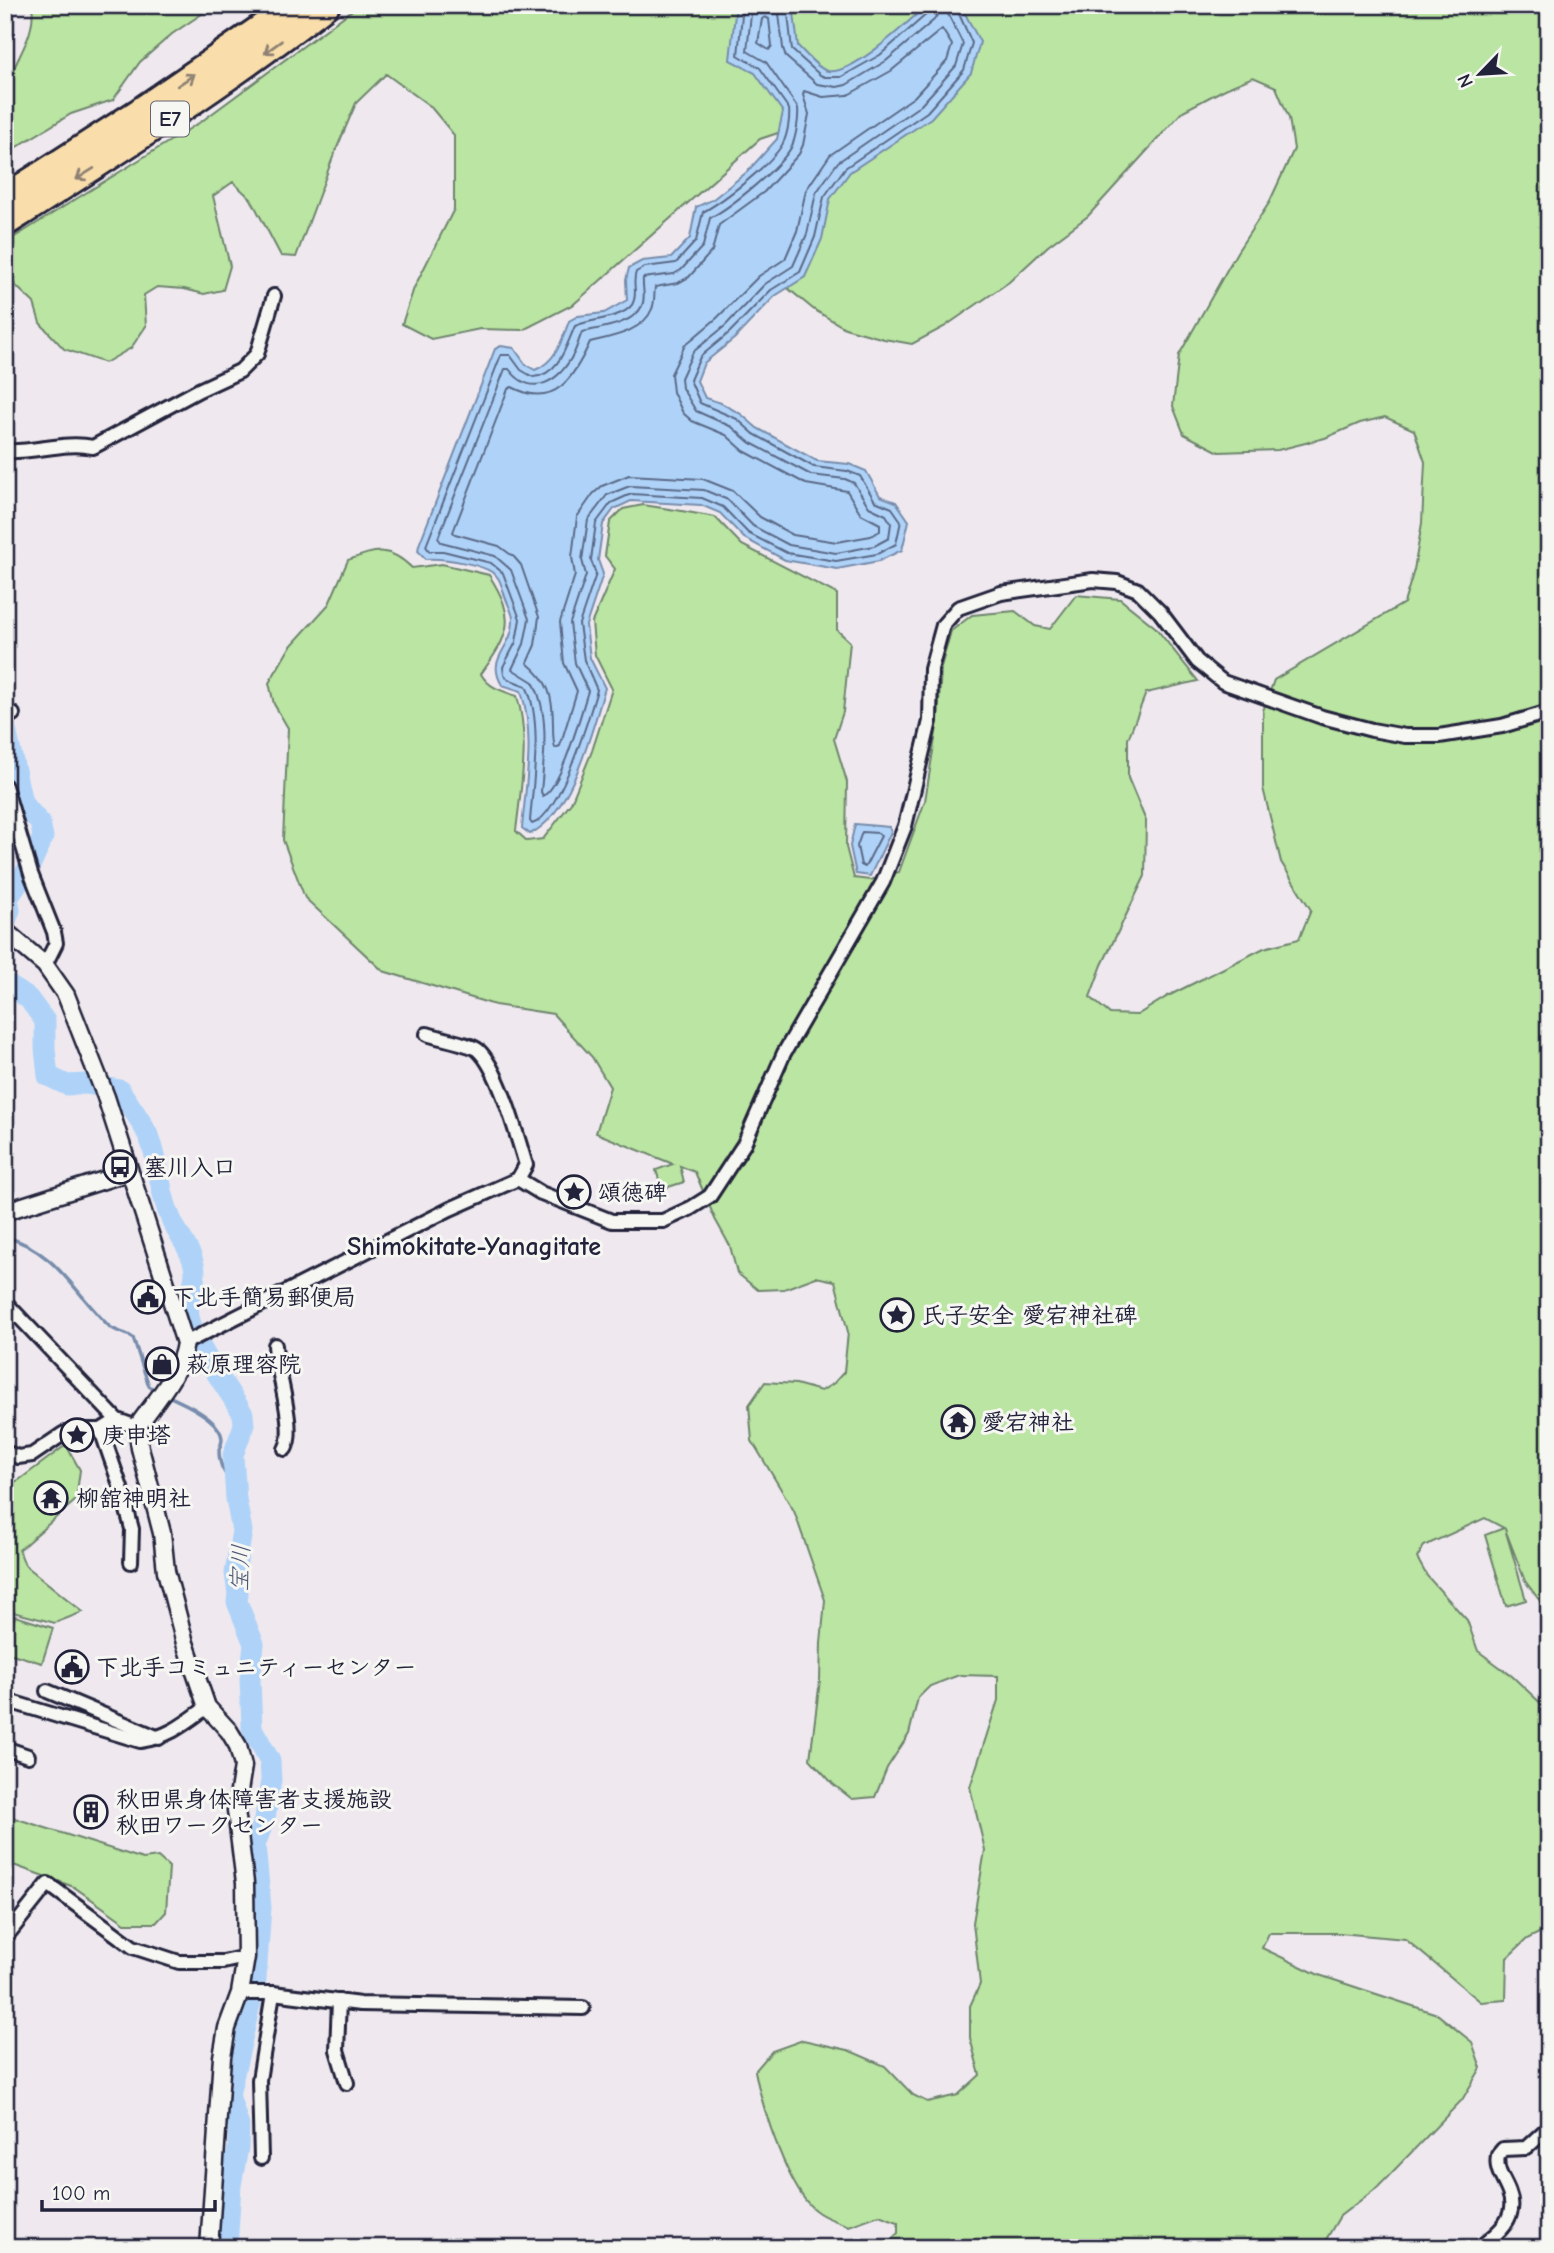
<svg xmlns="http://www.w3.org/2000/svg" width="1554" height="2253" viewBox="0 0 1554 2253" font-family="'Comic Neue','Klee One',sans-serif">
	<rect width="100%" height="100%" fill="#efe9ef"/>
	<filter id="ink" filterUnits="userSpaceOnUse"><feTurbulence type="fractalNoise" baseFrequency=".0143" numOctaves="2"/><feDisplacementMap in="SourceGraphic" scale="14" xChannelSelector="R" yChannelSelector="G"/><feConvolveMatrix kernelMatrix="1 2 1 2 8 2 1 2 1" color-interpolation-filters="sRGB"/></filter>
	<g filter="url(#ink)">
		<g fill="#bbe5a2" stroke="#6e846e" stroke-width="2">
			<path d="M 32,5 L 215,5 L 172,34 L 140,62 L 113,100 L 71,114 L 5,154 C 5,134 2,112 5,93 C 11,62 37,39 32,5 Z"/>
			<path d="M 359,5 L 1549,5 L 1549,1613 L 1525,1581 L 1505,1529 L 1526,1600 L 1506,1606 L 1485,1535 L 1504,1528 L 1485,1518 L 1424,1546 L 1417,1558 L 1427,1576 L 1467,1620 L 1478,1651 L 1512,1676 L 1549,1711 L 1549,1928 L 1527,1939 L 1507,1958 L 1506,2000 L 1481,2002 L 1405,1939 L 1339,1933 L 1269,1933 L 1262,1948 L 1319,1975 L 1437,2014 L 1472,2042 L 1481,2068 L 1462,2100 L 1378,2187 L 1340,2216 L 1321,2248 L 882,2248 L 898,2233 L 898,2222 L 879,2215 L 849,2226 C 839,2222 828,2219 819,2213 C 789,2195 762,2106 755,2071 L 772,2051 L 803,2040 L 848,2050 L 885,2066 L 913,2095 L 927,2102 L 958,2095 L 980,2075 L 970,2038 L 970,2006 L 980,1984 L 973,1923 L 985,1850 L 970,1787 L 998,1700 L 998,1676 L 959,1675 L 930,1686 L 918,1698 L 909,1734 L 887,1768 L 875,1797 L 852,1799 L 833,1784 L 810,1759 L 820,1680 L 821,1643 L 825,1600 L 794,1511 L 752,1441 L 749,1405 L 765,1382 L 796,1384 L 821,1391 L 834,1383 L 844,1372 L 848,1332 L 835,1281 L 816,1277 L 784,1289 L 758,1290 L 737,1273 L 730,1246 L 715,1219 L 695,1172 L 680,1166 L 684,1182 L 662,1189 L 656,1170 L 673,1164 L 596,1133 L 610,1087 L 592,1057 L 553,1014 L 495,1005 L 383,971 L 305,898 L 283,840 L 288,728 L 274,704 L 269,683 L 290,647 L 329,604 L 348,560 C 376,550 389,545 412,568 L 442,564 L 489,575 C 517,619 510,634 481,674 C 489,688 502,691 517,696 C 530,739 521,787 516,831 L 527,841 L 543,839 L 571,803 L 592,751 L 612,689 L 595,655 L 592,622 L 615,569 L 605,556 L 610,522 L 623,509 L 643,505 L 676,510 L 715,517 L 742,545 L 837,594 L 837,630 L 850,642 L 843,712 L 834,739 L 847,782 L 846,847 L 854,878 L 870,880 L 899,872 L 925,801 L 938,720 L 941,667 L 951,631 L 972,615 L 1015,611 L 1035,626 L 1050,629 L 1076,595 L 1120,599 L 1155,627 L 1198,681 L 1146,693 L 1128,739 L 1128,778 L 1146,821 L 1145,876 L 1102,965 L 1090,997 L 1110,1014 L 1137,1015 L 1168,996 L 1264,948 L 1299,939 L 1311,910 L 1281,862 L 1263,788 L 1263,711 L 1274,680 L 1404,603 L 1414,570 L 1422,523 L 1425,462 L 1414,430 L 1385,417 L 1360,423 L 1325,438 L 1278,450 L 1219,452 L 1184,434 L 1173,406 L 1179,355 L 1237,252 L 1269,203 L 1294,149 L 1289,118 L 1276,87 L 1253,77 L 1225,89 L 1183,111 L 1088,216 L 1048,246 L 1009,282 L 944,327 L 912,344 L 884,339 L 845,328 L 813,309 L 784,285 L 817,120 L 760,139 L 574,304 L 523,330 L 480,329 L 431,339 L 402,324 L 414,288 L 454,209 L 454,135 L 430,106 L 386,74 L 356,103 L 333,157 L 296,257 L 281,256 L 251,199 L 233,182 L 213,196 L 230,266 L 223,290 L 204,294 L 184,289 L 157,287 L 144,295 L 146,326 L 131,348 L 105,363 L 64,349 L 40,323 L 34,303 L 16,286 L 5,267 L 5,243 L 202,121 Z"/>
			<path d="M 66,1445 L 80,1470 L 76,1500 L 19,1550 L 25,1565 L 83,1612 L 55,1623 L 5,1610 L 5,1486 L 19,1480 Z"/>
			<path d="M 15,1616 L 53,1628 L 42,1663 L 5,1652 Z"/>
			<path d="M 5,1815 L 143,1859 L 158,1857 L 169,1867 L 166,1912 L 156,1923 L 125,1923 L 74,1887 L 5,1862 Z"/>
		</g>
		<g fill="#afd3f8" stroke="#778cac" stroke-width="2">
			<path d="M 736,5 L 793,5 L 798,46 C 806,54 818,69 828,71 C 852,76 908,22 927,5 L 961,6 L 980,42 L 971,73 L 931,118 L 850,172 L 830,199 L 822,239 L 805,277 L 775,296 L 735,338 L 704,363 L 697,381 L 705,398 L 721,403 L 741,414 L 757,428 L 817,461 L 849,464 L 866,471 L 880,496 L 896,502 L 909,521 L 902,550 L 879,561 L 837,569 L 785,560 L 744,538 L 720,513 L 701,505 L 631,501 L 614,509 L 603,524 L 598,560 L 603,574 L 586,625 L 590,658 L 605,688 C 592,730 572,814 530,834 L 522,828 C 526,783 535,734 521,691 L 502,685 C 485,657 514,648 513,619 C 513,613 508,605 506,599 C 503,592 502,584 498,578 C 490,564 442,558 426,559 L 418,551 L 419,545 L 495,349 L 501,346 L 514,348 L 526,365 L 535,370 C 556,361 562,341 569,321 L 578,316 L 604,313 L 627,300 L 626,280 L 629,268 L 642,261 L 671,258 L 690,238 L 696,207 L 712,200 L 747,172 L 777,139 L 783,112 L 755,73 L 730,60 Z"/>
			<path d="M 855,824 L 889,827 L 891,832 L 870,876 L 856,874 L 850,846 Z"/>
		</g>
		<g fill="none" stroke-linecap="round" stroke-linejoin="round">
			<g stroke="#5a6987" stroke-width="2">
				<path d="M 743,5 L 738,55 L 760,68 L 789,109 C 790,117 788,132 784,141 C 776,161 723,201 703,212 L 696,241 L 676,263 L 645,267 L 636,272 C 632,282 637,290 634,300 C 630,319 588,319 575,326 C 566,346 559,375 533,377 L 521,370 L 510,355 L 501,355 L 426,546 L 429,551 L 443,551 L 491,563 L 503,573 L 520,619 L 516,642 L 503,667 L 504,674 L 508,679 L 526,686 C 543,722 533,781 530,821 L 532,824 C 560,816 589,717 597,690 L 584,660 L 579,624 L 596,574 L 591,560 L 596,523 L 611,503 L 631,494 L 702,498 L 723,507 L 748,533 L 787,553 L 836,561 L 877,554 L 896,544 L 901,521 L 892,508 L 875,501 L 860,476 L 847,471 L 814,467 L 754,434 L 737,419 L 700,403 L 690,380 L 700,357 L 730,332 L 771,290 L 800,272 L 815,237 L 824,197 L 845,168 L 927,112 L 964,70 L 972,43 L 955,5"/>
				<path d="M 752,5 L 747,51 L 766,62 L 798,108 C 799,119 796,136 792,146 C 782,166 731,207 710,218 L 703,246 L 681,270 L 674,274 L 643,278 C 642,287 646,297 642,306 C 633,325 599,328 582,332 C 579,339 577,347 574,353 C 559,382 532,399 509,369 L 505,369 L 438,538 L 441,542 L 495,556 L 511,570 L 529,619 L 524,644 L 512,669 L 533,682 C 550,713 544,758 541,792 L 543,796 C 562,786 581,713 588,691 L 575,663 L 570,623 L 586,575 L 582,560 L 588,520 L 607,495 L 630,486 L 704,490 L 728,500 L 753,526 L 789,545 L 836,553 L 874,546 L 889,538 L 891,523 L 886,515 L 869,507 L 854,483 L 845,479 L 811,475 L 749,442 L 732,427 L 696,411 L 682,388 L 681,378 L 693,352 L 725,326 L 765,284 L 793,266 L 807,234 L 816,193 L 838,162 L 921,105 L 956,66 L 963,44 L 946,10 L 942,8 L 934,20 L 886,61 L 846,85 L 837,87 L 817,84 L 786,57 L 783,48 L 778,5"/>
				<path d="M 787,5 L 792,50 L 820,75 L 825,77 L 841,77 L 880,55 L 928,13 L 931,5"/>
				<path d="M 765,17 L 769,19 L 772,46 L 769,50 L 758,43 L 762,19 Z"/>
				<path d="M 942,29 L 952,45 L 947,61 L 914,97 L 830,155 L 806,190 L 797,231 L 785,259 L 759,276 L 717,318 L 685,345 L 671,374 L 673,392 L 683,413 L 692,421 L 726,435 L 744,451 L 806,484 L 847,491 L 861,514 L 880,524 L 880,531 L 871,536 L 837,542 L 793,535 L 760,517 L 733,491 L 703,479 L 629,475 L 602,486 L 593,494 L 577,517 L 572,557 L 575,575 L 560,622 L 564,663 L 577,691 L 560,746 L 555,748 C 553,741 553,733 553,725 C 553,696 549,681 527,663 L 535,645 L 539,617 L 521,565 L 514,557 L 499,546 L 455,534 L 453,532 L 508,389 L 512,387 C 555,410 574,377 590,342 C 610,337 643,332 652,309 C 655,302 654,294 655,287 L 678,283 L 689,277 L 712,251 L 719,225 L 764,192 L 799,154 L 803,145 L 809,114 L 803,95 L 804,91 L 823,97 L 848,95 L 891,71 Z"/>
				<path d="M 862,832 L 878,833 L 881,836 L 865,867 L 861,865 L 857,846 Z"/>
			</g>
			<g stroke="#778cac" stroke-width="3.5">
				<path d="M 5,1237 C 53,1248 76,1294 109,1326 C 115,1332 126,1332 133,1338 L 149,1386 L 156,1391"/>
				<path d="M 166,1395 C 182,1402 221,1419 222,1439 C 222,1443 220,1447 219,1450 C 219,1465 224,1475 235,1485"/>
			</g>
			<g stroke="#afd3f8" stroke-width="21">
				<path d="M 5,725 L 22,802 L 40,823 L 43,837 L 30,866 L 8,898 L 10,910 L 5,924"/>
				<path d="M 5,983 L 28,998 L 45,1021 L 45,1049 L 48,1076 L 67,1085 L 86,1084 L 120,1090 C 132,1109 149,1130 154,1152 C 160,1175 161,1197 171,1219 C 178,1236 195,1254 195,1273 C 194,1289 185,1303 190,1321 C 199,1352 226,1386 243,1414 L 244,1425 L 233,1455 L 236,1499 L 242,1531 L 235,1573 L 238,1594 L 237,1602 L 254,1644 L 250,1679 L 252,1728 L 270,1761 L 271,1780 L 265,1818 L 255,1845 L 261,1907 L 256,1979 L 229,2095 L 239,2126 L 238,2148 L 231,2185 L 227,2248"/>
			</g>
			<defs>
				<g id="minor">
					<path d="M 5,451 C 35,453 64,441 93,447 L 199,390 L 240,371 L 257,354 L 274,296"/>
					<path d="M 5,718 L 13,714"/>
					<path d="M 5,786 L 31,874 L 54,932 L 56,943 L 45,965"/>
					<path d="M 518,1179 L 541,1193 L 612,1221 L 663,1221 L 691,1208 L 710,1196 L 744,1144 L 784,1053 L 883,882 L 905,826 L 930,721 L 931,669 L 943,625 L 958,608 L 1001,593 L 1093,580 L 1117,582 L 1138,590 L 1160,612 L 1197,661 L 1223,682 L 1322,717 L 1372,730 L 1405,736 L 1439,736 L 1502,726 L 1549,712"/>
					<path d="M 5,1302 L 117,1420"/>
					<path d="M 185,1343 L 450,1209 L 518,1179 L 526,1165 C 517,1136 499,1069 478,1050 C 471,1044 438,1038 427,1034"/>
					<path d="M 275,1345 C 276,1369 297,1430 285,1449"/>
					<path d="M 101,1430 L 121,1488 L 132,1529 L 131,1562"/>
					<path d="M 5,1452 L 18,1457 L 32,1455 L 63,1434 L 77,1430 L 101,1430 L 117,1420 L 137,1427"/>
					<path d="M 47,1691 L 159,1738"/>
					<path d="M 5,1700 L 140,1741 C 169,1737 184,1724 207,1707"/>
					<path d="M 5,1748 L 28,1756"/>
					<path d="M 5,1938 L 48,1884 L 133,1947 L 179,1962 L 223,1962 L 246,1957"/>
					<path d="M 240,1993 L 273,1993 L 360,2004 L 583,2008"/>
					<path d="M 339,2001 L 337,2050 L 347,2083"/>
					<path d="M 261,2158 L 259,2080 L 273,1993"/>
					<path d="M 1479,2248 C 1496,2235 1519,2218 1509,2193 C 1504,2179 1495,2171 1498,2155 L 1503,2149 L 1526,2148 L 1549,2127"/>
				</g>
				<g id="tertiary">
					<path d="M 5,931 L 45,965 L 66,995 L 106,1097 L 185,1343 C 181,1374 154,1402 137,1427 L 140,1448 L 162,1533 L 166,1571 L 185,1643 L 207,1707 L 229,1731 L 238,1746 L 243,1766 L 236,1810 L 245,1883 L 246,1957 L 240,1993 L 227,2028 L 222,2057 L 209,2248"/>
					<path d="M 5,1209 L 13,1209 L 129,1172"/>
				</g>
				<g id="motorway">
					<path d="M 5,197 L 139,111 L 293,5"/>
					<path d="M 5,224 C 115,154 224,85 327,5"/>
				</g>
			</defs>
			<use href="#minor" stroke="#22223b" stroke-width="18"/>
			<use href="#tertiary" stroke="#22223b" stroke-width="21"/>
			<use href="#motorway" stroke="#22223b" stroke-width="30"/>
			<use href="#minor" stroke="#f6f6f2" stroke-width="12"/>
			<use href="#tertiary" stroke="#f6f6f2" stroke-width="16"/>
			<use href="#motorway" stroke="#f9deab" stroke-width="24"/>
		</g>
		<defs><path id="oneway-shaft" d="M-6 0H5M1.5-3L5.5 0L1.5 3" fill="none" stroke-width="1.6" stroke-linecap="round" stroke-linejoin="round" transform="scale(1.75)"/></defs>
		<g stroke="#8e8073">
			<use href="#oneway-shaft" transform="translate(273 47) rotate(144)"/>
			<use href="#oneway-shaft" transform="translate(186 80) rotate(-34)"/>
			<use href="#oneway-shaft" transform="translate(85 174) rotate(148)"/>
		</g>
	</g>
	<defs>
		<symbol id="bus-ring" viewBox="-11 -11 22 22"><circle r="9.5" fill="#f6f6f2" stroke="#22223b" stroke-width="1.5"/><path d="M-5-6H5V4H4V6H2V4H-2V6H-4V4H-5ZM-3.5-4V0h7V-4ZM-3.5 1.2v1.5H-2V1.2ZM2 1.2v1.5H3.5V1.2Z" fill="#22223b"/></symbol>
		<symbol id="sight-ring" viewBox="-11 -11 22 22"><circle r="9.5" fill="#f6f6f2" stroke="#22223b" stroke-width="1.5"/><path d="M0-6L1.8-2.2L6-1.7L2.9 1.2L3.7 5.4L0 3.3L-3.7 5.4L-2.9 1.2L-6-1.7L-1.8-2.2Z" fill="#22223b"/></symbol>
		<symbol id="civic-ring" viewBox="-11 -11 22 22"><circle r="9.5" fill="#f6f6f2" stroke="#22223b" stroke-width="1.5"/><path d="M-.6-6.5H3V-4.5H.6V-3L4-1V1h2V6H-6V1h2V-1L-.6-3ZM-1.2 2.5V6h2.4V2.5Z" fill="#22223b"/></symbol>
		<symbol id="shop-ring" viewBox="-11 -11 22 22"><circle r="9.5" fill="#f6f6f2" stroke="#22223b" stroke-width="1.5"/><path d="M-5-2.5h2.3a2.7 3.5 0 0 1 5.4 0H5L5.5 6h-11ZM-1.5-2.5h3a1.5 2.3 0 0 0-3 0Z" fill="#22223b"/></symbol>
		<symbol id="temple-ring" viewBox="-11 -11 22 22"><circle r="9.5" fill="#f6f6f2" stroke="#22223b" stroke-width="1.5"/><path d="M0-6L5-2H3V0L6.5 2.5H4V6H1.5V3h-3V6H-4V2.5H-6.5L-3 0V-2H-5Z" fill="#22223b"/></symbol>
		<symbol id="building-ring" viewBox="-11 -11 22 22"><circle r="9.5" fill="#f6f6f2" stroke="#22223b" stroke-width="1.5"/><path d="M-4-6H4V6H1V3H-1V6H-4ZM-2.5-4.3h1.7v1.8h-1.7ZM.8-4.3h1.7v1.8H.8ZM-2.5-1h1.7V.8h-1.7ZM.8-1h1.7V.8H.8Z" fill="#22223b"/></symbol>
	</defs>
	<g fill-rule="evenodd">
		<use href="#bus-ring" x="101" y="1148" width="38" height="38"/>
		<use href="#sight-ring" x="555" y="1173" width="38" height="38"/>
		<use href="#civic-ring" x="129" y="1278" width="38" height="38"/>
		<use href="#sight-ring" x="878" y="1296" width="38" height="38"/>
		<use href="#shop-ring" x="143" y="1345" width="38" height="38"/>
		<use href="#temple-ring" x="939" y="1403" width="38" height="38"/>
		<use href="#sight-ring" x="58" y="1416" width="38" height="38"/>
		<use href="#temple-ring" x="32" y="1479" width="38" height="38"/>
		<use href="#civic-ring" x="53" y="1648" width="38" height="38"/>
		<use href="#building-ring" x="72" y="1793" width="38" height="38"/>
	</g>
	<g text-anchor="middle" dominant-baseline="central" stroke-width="6" stroke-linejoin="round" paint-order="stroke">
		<rect fill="#f6f6f2" stroke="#626272" stroke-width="2" x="151" y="101.5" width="38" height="35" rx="5"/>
		<g font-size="21" font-weight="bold" fill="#22223b">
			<text x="170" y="119">E7</text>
		</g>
		<g font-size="23" font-weight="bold" fill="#22223b" stroke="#f6f6f2" text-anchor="start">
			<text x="144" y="1167">塞川入口</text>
			<text x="598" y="1192">頌徳碑</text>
			<text x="172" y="1297">下北手簡易郵便局</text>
			<text x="922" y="1315">氏子安全 愛宕神社碑</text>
			<text x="186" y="1364">萩原理容院</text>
			<text x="982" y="1422">愛宕神社</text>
			<text x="102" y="1435">庚申塔</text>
			<text x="76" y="1498">柳舘神明社</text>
			<text x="96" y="1667">下北手コミュニティーセンター</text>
			<text x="116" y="1799">秋田県身体障害者支援施設<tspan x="116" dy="26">秋田ワークセンター</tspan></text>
		</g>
		<g font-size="24" font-style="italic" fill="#4c5774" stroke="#f6f6f2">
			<text transform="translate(240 1568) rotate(-87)">宝川</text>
		</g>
		<g font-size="26" font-weight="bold" fill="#22223b" stroke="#f6f6f2">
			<text x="474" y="1247">Shimokitate-Yanagitate</text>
		</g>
	</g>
	<rect width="1554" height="2253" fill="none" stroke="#f6f6f2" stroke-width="28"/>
	<rect x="14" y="14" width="1526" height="2225" fill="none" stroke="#22223b" stroke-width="2.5" filter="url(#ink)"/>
	<g transform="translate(1480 74) rotate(245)" stroke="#f6f6f2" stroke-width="5" paint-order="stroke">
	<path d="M0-5L12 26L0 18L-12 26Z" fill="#22223b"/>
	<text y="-10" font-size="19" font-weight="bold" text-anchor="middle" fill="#22223b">N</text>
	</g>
	<path d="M42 2200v10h173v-10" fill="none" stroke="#22223b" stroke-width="3.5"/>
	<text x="52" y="2200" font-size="21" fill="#22223b" stroke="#f6f6f2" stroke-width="5" paint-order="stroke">100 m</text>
</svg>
